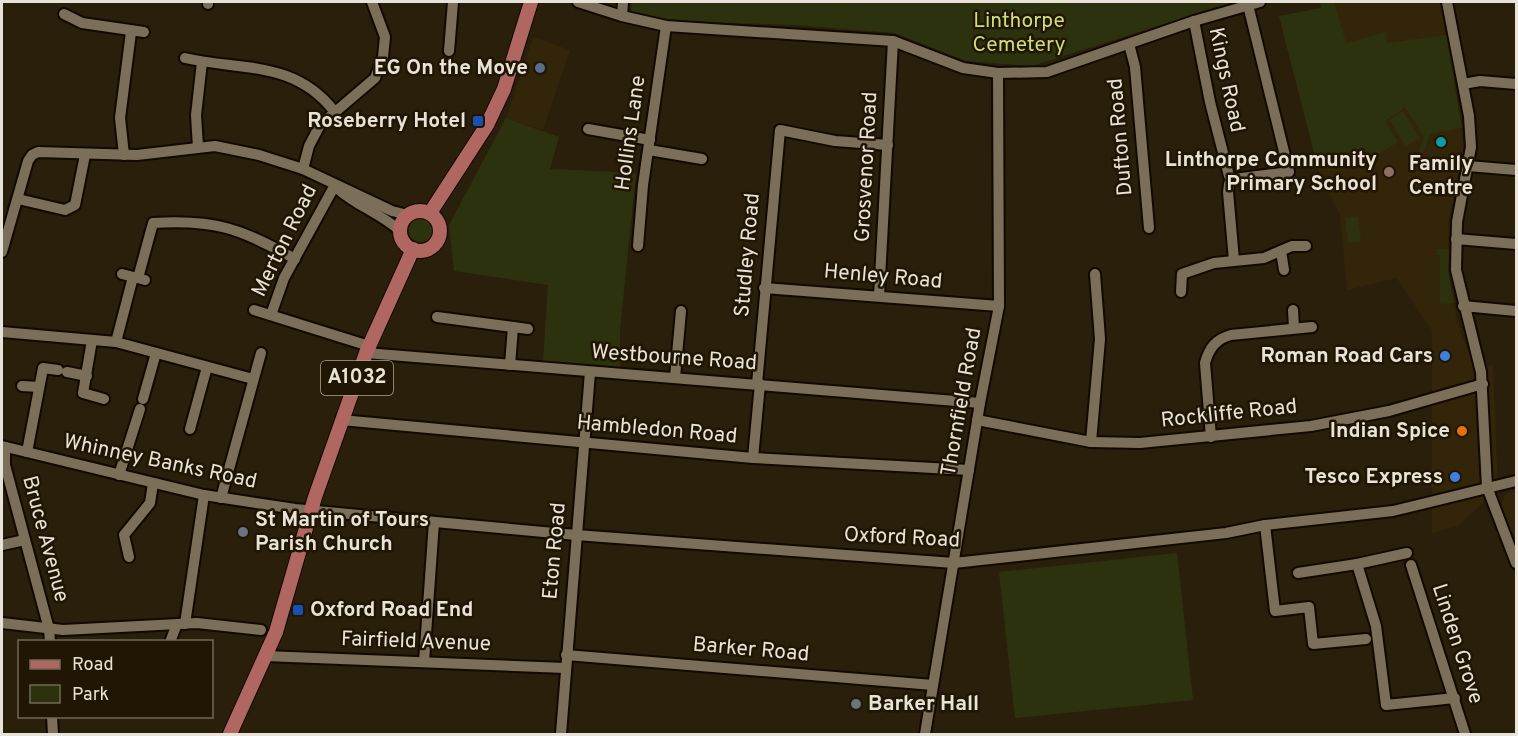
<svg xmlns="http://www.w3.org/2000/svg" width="1518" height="736" viewBox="0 0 1518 736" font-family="Overpass,sans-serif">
	<rect width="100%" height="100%" fill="#2a1f0b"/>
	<g fill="#33250a">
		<path d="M 1320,2 L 1443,2 L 1463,142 L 1463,155 L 1449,219 L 1448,271 L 1457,322 L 1475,368 L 1493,365 L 1498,488 L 1458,526 L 1432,533 L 1432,331 L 1397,278 L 1347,290 L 1340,214 L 1321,180 L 1279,16 L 1321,8 Z"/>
		<path d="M 533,37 L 570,50 L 543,130 L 506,118 Z"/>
		<path d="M 1516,489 L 1516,552 L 1500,507 L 1505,495 Z"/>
	</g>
	<g fill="#2d320e">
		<path d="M 632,2 L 1234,2 L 1032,66 L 966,61 L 895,33 L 794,25 L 676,21 L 631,13 Z"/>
		<path d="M 1320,2 L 1334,2 L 1346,43 L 1386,32 L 1387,43 L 1446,35 L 1462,128 L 1430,134 L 1422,155 L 1414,165 L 1412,161 L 1418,154 L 1424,137 L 1405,107 L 1385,121 L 1398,142 L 1362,164 L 1356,155 L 1333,168 L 1331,165 L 1324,168 L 1321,162 L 1317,164 L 1279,16 L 1321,8 Z"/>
		<path d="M 1403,111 L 1420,138 L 1406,146 L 1389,120 Z"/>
		<path d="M 506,118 L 559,137 L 550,169 L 636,173 L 620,330 L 620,369 L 543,362 L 548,285 L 454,271 L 449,225 Z"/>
		<path d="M 1358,216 L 1361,241 L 1348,243 L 1345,218 Z"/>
		<circle cx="421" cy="230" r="12"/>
		<path d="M 1437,249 L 1449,249 L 1448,271 L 1454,303 L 1440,304 L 1440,256 L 1437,255 Z"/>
		<path d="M 1177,553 L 1193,700 L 1015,718 L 999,572 Z"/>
	</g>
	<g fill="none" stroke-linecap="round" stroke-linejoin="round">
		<defs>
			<g id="minor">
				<path d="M 578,2 L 622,16 L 666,26 L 893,41 L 963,68 L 998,73 L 1047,72 L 1194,21 L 1260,2"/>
				<path d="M 1447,2 L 1469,116 L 1471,147 L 1457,222 L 1456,270 L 1481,372 L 1487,487 L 1516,563"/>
				<path d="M 208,4 L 208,2"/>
				<path d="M 64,14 L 82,23 L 144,32"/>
				<path d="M 622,16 L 623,2"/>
				<path d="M 1194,21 L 1210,102 L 1229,176 L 1234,179"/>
				<path d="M 1129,44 L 1135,67 L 1149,228"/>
				<path d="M 449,51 L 453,2"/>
				<path d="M 185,58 C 242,71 294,60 334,111"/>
				<path d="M 1463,84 L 1480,81 L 1516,84"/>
				<path d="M 588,129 L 650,140"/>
				<path d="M 198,147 L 196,115 L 202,62"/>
				<path d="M 649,150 L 702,159"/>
				<path d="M 124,155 L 120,118 L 131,32"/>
				<path d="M 1468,166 L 1516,170"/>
				<path d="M 303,169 L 309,146 L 320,125 L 375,78 L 383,57 L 385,37 L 372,2"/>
				<path d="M 1234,179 L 1289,172 L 1248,5"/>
				<path d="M 1234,179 L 1229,184 L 1228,192 L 1234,260"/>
				<path d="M 337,188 C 356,206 381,213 400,231"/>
				<path d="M 18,199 L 65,210 L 75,205 L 85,155"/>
				<path d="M 1456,239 L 1516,244"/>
				<path d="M 638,246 L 643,185 L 666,26"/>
				<path d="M 1281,251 L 1284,270"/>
				<path d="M 2,252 L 28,161 L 32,155 L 38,152 L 137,155 L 215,146 L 259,155 L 303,169 L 392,211 L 408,215"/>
				<path d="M 122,274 L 145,280"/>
				<path d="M 138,278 L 153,223 C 216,219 241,229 295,259"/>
				<path d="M 764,288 L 999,306"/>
				<path d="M 1181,292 L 1182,274 L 1214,263 L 1264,258 L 1292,246 L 1306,246"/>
				<path d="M 879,296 L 893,41"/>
				<path d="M 1463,306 L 1516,311"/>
				<path d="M 254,310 L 369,346"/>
				<path d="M 1293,310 L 1294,328"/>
				<path d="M 271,315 L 284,278 L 335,185"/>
				<path d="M 437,317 L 513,327 L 510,365"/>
				<path d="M 513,327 L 528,329"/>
				<path d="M 2,332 L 116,342 L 253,379"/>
				<path d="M 92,340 L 83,393 L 104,399"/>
				<path d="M 116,342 L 133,277"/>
				<path d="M 366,353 L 980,403"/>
				<path d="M 67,372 L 87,376"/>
				<path d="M 675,377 L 681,311"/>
				<path d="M 757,384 L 780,130 L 835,141 L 888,145"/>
				<path d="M 22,386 L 39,387"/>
				<path d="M 143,399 L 156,353"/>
				<path d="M 341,420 L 753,458 L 969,470"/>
				<path d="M 977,420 L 1091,442 L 1140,443 L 1311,426 L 1389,411 L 1483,384"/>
				<path d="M 190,429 L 207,367"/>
				<path d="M 1211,437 L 1205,363 C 1209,348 1216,339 1231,335 L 1312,327"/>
				<path d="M 1091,442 L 1100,339 L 1095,274"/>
				<path d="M 2,446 L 204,495 L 295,509 L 576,535 L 954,563 L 1226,533 L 1265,525 L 1393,511 L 1516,481"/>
				<path d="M 5,447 L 5,465 L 49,629 L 50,642"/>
				<path d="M 27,452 L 43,368 L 58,370"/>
				<path d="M 753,458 L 760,384"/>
				<path d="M 119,475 L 140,409"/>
				<path d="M 221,498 L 261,353"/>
				<path d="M 1265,525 L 1275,611 L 1309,607 L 1313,644 L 1366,639"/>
				<path d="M 2,545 L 25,540"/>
				<path d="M 129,557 L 124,535 L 150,503 L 153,483"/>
				<path d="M 1357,564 L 1407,553"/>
				<path d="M 1411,565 L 1465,734"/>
				<path d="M 1298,573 L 1357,564 L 1376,626 L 1386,705 L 1455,698"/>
				<path d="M 2,623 L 63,630 L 197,623 L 261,630"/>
				<path d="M 185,624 L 204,495"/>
				<path d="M 170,642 L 177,624"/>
				<path d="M 566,655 L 933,685"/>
				<path d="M 265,656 L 565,668"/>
				<path d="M 424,662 L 434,522"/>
				<path d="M 52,716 L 53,734"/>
				<path d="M 561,734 L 590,372"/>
				<path d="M 925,734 L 980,403 L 999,306 L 998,73"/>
			</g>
			<g id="major">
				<circle cx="420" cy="231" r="20"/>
				<path d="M 430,213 L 487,125 L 504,89 L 531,2"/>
				<path d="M 230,734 L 276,632 L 315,497 L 366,353 L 413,249"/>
			</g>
		</defs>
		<use href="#minor" stroke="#120900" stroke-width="14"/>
		<use href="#major" stroke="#120900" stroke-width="16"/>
		<use href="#minor" stroke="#7b6f59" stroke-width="10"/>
		<use href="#major" stroke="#b06762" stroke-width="14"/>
	</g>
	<circle fill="#5c6f8a" stroke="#201603" stroke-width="2" cx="540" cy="68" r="6"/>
	<g fill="#1a4fb4" stroke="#201603" stroke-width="2">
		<rect x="472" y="115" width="12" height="12" rx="3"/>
		<rect x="292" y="604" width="12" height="12" rx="3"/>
	</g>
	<circle fill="#0f9aa8" stroke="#201603" stroke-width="2" cx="1441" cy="142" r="6"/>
	<circle fill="#8d6e63" stroke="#201603" stroke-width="2" cx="1389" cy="172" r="6"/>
	<g fill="#3f7fe0" stroke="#201603" stroke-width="2">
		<circle cx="1445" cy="356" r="6"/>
		<circle cx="1455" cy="477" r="6"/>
	</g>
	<circle fill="#e8710a" stroke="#201603" stroke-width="2" cx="1462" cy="431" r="6"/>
	<g fill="#6b7280" stroke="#201603" stroke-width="2">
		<circle cx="243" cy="532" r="6"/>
		<circle cx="856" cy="704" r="6"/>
	</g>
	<g text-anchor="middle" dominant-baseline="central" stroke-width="5" stroke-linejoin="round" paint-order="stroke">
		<rect fill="#201603" stroke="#ada597" stroke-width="1.5" x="321" y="361" width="72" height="34" rx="4.5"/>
		<g font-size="20" font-weight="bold" fill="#e9e2d6">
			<text x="357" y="378">A1032</text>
		</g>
		<g font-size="21" fill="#cdde74" stroke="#201603">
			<text x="1019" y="21">Linthorpe<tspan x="1019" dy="24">Cemetery</tspan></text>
		</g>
		<g font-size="21" font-weight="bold" fill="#e9e2d6" stroke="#201603" text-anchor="end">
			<text x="528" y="68">EG On the Move</text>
			<text x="466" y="121">Roseberry Hotel</text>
			<text x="1377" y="160">Linthorpe Community<tspan x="1377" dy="24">Primary School</tspan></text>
			<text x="1441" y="164" text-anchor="middle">Family<tspan x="1441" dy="24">Centre</tspan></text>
			<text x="1433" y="356">Roman Road Cars</text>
			<text x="1450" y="431">Indian Spice</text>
			<text x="1443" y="477">Tesco Express</text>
			<text x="255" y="520" text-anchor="start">St Martin of Tours<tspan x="255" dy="24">Parish Church</tspan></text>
			<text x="310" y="610" text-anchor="start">Oxford Road End</text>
			<text x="868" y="704" text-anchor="start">Barker Hall</text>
		</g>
		<g font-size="21" fill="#e9e2d6" stroke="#201603">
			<text transform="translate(1226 80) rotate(78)">Kings Road</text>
			<text transform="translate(631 133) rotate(-82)">Hollins Lane</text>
			<text transform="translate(1121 137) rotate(-95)">Dufton Road</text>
			<text transform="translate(867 167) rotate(-87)">Grosvenor Road</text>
			<text transform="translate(285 241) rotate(-64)">Merton Road</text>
			<text transform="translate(748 255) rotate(-85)">Studley Road</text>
			<text transform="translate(883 277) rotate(5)">Henley Road</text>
			<text transform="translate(674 358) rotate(4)">Westbourne Road</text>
			<text transform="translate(962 402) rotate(-80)">Thornfield Road</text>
			<text transform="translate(1229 414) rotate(-6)">Rockliffe Road</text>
			<text transform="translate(657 430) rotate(5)">Hambledon Road</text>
			<text transform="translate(160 462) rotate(12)">Whinney Banks Road</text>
			<text transform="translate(902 538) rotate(3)">Oxford Road</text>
			<text transform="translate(45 539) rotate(75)">Bruce Avenue</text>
			<text transform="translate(555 551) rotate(-85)">Eton Road</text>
			<text transform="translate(416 642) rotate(2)">Fairfield Avenue</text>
			<text transform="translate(1457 644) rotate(72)">Linden Grove</text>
			<text transform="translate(751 650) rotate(5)">Barker Road</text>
		</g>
	</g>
	<rect width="1518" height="736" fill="none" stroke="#e9e2d6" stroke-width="6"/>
	<rect x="18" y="640" width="195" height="78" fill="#201603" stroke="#706857" stroke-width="1.5"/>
	<rect x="30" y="660" width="30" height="9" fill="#b06762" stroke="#706857" stroke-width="1.5"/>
	<text x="72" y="670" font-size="18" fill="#e9e2d6">Road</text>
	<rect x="30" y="685" width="30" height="18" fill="#2d320e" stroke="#706857" stroke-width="1.5"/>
	<text x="72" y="700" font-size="18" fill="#e9e2d6">Park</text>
</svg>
